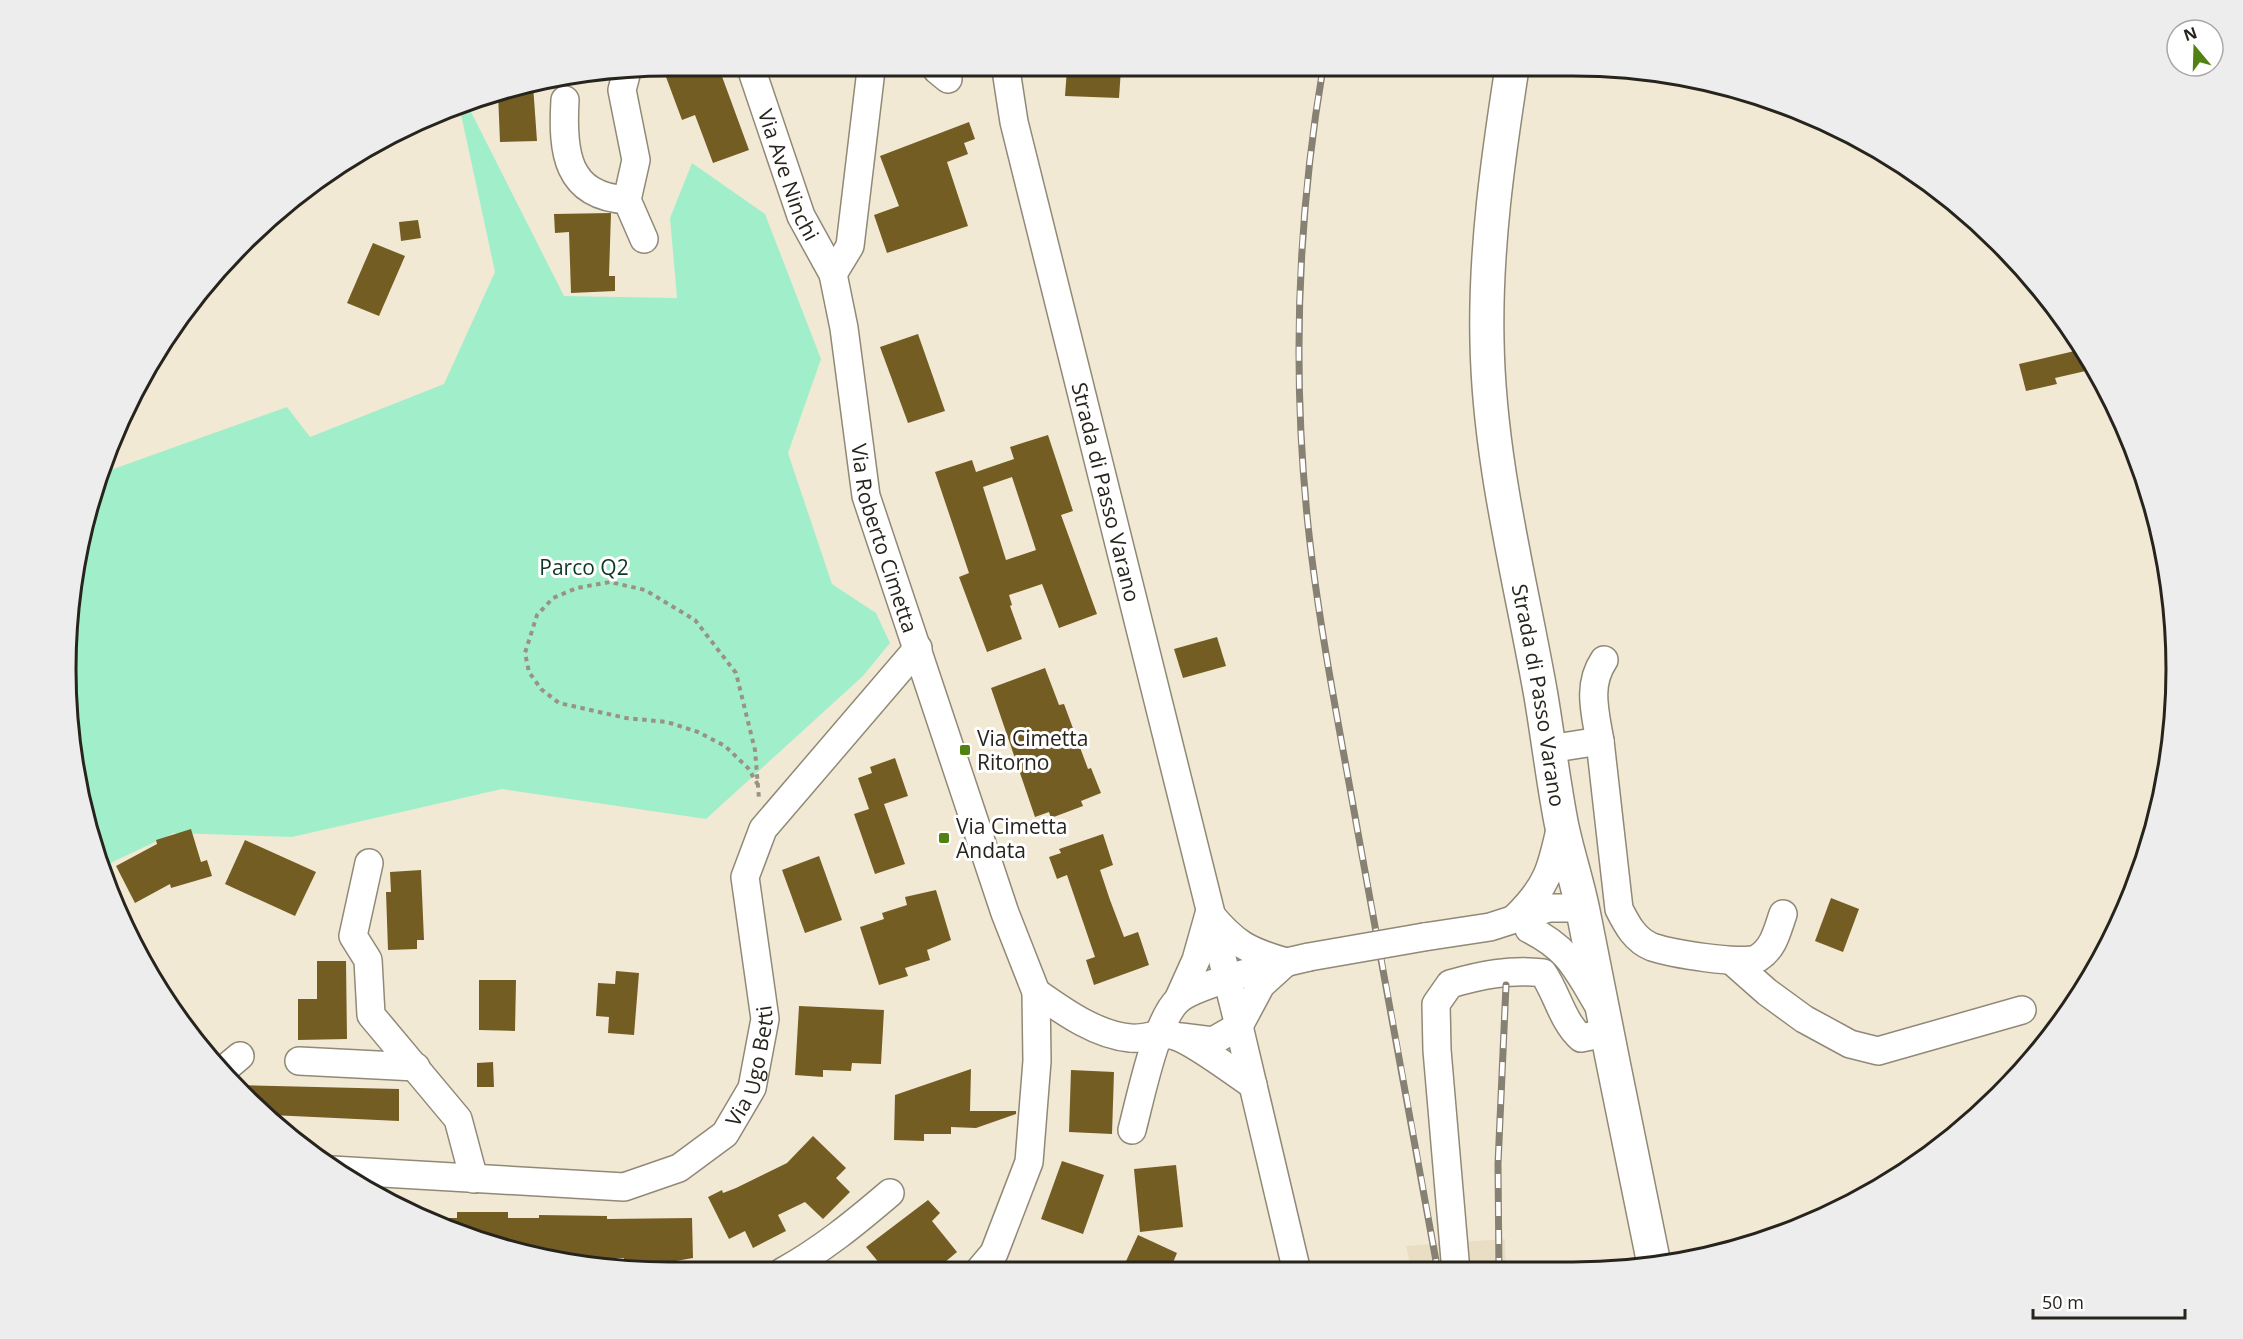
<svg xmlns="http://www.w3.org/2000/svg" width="2243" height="1339" viewBox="0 0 2243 1339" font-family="'Open Sans',sans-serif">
	<rect width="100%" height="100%" fill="#f2e9d5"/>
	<path fill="#e9ddc3" d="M 1505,1239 L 1506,1272 L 1412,1272 L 1406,1246 Z"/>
	<path fill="#a1efca" d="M 466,102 L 564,296 L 677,298 L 670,218 L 692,163 L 765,214 L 821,359 L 788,453 L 832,584 L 876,613 L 890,643 L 863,676 L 706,819 L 502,789 L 292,837 L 174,833 L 102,867 C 94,841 84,815 78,789 C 56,694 68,564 102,473 L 287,407 L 310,437 L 444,384 L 495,272 L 459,105 Z"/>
	<g fill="#745d23" fill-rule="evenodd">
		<path d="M 1067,69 L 1121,69 L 1119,98 L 1065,96 Z"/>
		<path d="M 682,71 L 720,71 L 749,150 L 713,163 L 695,115 L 682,120 L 666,77 Z"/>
		<path d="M 533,85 L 537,141 L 500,142 L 498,93 Z"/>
		<path d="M 969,122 L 975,139 L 964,143 L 968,154 L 947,162 L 968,226 L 887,253 L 874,215 L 899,206 L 880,156 Z"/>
		<path d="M 611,213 L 609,276 L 615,276 L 615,291 L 571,293 L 569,232 L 555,233 L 554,214 Z"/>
		<path d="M 418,220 L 421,238 L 401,241 L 399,222 Z"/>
		<path d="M 373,243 L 405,256 L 379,316 L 347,303 Z"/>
		<path d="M 918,334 L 945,411 L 908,423 L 880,347 Z"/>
		<path d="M 2083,349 L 2090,370 L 2055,378 L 2057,384 L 2026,391 L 2019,364 Z"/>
		<path d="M 1048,435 L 1073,511 L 1061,515 L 1097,614 L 1059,628 L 1042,584 L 1009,595 L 1012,605 L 1010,606 L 1022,639 L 987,652 L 959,577 L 969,573 L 935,472 L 972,460 L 976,472 L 1014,459 L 1010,447 ZM 1012,477 L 1036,550 L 1006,560 L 983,487 Z"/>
		<path d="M 1217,637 L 1226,666 L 1183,678 L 1174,649 Z"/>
		<path d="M 1045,668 L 1059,705 L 1064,704 L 1088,769 L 1091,768 L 1101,793 L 1081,801 L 1083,806 L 1051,818 L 1049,812 L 1035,817 L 991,688 Z"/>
		<path d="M 895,758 L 908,796 L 884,804 L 905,864 L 875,874 L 854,814 L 869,809 L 858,778 L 872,773 L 870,767 Z"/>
		<path d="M 191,829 L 201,862 L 207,860 L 212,876 L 171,888 L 170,884 L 135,903 L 116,866 L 157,844 L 156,840 Z"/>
		<path d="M 1103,834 L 1113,865 L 1100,870 L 1110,900 L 1124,937 L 1138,932 L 1149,965 L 1094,985 L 1086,960 L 1095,957 L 1067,875 L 1057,879 L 1049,857 L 1061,853 L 1059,849 Z"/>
		<path d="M 245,840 L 316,872 L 295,916 L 225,884 Z"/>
		<path d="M 819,856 L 842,920 L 805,933 L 782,870 Z"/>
		<path d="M 421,870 L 424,940 L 417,940 L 417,949 L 388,950 L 386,892 L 391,892 L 390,872 Z"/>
		<path d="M 936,890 L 951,940 L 927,950 L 930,960 L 905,968 L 908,976 L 879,985 L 860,927 L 884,919 L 882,913 L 907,905 L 905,897 Z"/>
		<path d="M 1831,898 L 1859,909 L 1843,952 L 1815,941 Z"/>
		<path d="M 317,961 L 346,961 L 347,1039 L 298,1040 L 298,999 L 317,999 Z"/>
		<path d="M 616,971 L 639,973 L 634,1035 L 608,1033 L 609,1017 L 596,1016 L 598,983 L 615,984 Z"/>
		<path d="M 479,980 L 516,980 L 515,1031 L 479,1030 Z"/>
		<path d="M 799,1006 L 884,1010 L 881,1064 L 852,1063 L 851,1071 L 823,1070 L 823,1077 L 795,1075 Z"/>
		<path d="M 493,1062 L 494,1087 L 477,1087 L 477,1063 Z"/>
		<path d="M 971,1069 L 970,1111 L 1016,1111 L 1016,1114 L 976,1128 L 951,1127 L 951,1134 L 924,1134 L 924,1141 L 894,1140 L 895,1095 Z"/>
		<path d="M 1071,1070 L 1114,1072 L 1112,1134 L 1069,1132 Z"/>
		<path d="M 236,1085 L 399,1089 L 399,1121 L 271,1115 Z"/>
		<path d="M 813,1136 L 846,1168 L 836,1178 L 850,1192 L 823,1219 L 805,1202 L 778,1215 L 786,1231 L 753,1248 L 745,1231 L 729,1239 L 708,1197 L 722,1190 L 723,1193 L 736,1188 L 787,1163 Z"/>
		<path d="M 1062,1161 L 1104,1175 L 1083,1234 L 1041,1219 Z"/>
		<path d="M 1176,1165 L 1183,1227 L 1140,1232 L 1134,1169 Z"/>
		<path d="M 928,1200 L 940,1213 L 932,1221 L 957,1252 L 933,1272 L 901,1272 L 893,1262 L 885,1270 L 866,1247 Z"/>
		<path d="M 457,1212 L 508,1212 L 508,1218 L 539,1218 L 539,1215 L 607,1216 L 607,1219 L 692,1218 L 693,1258 L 676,1261 L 676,1272 L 631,1272 L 635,1262 L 624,1262 L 624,1258 L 592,1259 L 592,1264 L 475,1241 L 429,1218 L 457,1218 Z"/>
		<path d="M 1138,1235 L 1177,1253 L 1169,1272 L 1121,1272 Z"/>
	</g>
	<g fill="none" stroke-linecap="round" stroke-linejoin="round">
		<defs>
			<g id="minor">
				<path d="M 937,70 L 948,79"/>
				<path id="s1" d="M 1006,70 L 1014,122 L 1239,1026 L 1297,1272"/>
				<path d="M 627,71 L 622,90 L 636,160 L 627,200 L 644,239"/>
				<path id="s2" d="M 752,71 L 801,216 L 833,274 L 844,328 L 866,496 L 1005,913 L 1036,992 L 1037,1061 L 1029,1162 L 994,1253 L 978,1272"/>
				<path d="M 565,100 C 562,152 566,196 627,200"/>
				<path d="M 833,274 L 850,246 L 871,70"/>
				<path d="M 1600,741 C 1595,712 1587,685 1604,660"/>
				<path d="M 1549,749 L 1600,741 L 1619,909 C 1627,925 1635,940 1652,947 C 1670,953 1743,966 1758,958 C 1774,948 1777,931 1783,914"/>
				<path d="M 369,863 L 353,936 L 368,960 L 371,1015 L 458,1119 L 474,1179"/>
				<path d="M 1210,914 C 1235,944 1248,951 1286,962"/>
				<path d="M 1516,917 C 1548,886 1552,867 1561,825"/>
				<path d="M 1529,929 C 1568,949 1575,966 1597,1003"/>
				<path d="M 1424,937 L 1490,927 L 1549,908 L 1582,908"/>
				<path d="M 1733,962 L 1767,992 L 1804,1019 L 1850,1044 L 1878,1051 L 2022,1010"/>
				<path d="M 1036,992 C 1063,1011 1096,1035 1130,1038 C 1145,1040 1160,1031 1175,1036 C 1193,1041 1235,1073 1253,1085"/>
				<path d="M 1178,1000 L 1196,960 L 1209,914"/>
				<path d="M 1181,1037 L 1213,1041 L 1239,1026 L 1261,985 L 1283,965"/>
				<path d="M 299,1061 L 416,1067"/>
				<path d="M 221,1072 L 240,1056"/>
				<path d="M 1132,1130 C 1140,1100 1156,1020 1178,1000 C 1196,984 1282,963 1309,957"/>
				<path id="s3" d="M 332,1170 L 624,1187 L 679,1168 L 725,1134 L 752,1088 L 765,1019 L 745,877 L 763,829 L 918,648"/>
				<path d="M 1455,1260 L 1437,1050 L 1436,1004 L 1450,984 C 1481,975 1511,969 1543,973 C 1557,993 1562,1021 1581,1038 L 1606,1033"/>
				<path d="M 782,1272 C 822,1250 856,1222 890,1193"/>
			</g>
			<g id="major">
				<path id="s4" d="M 1512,68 C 1498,158 1485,249 1487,341 C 1489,462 1520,577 1541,696 C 1548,738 1553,780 1561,822 C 1567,852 1577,881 1583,911 C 1606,1029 1630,1146 1654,1264"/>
			</g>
		</defs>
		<use href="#minor" stroke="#918977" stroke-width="30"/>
		<use href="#major" stroke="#918977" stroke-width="36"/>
		<path stroke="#999384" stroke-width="4" stroke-dasharray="4.5 4.5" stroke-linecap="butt" d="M 758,785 L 748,768 L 725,746 L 698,732 L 667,722 L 626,718 L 559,703 L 541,689 L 529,672 L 525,653 L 537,615 L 553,598 L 577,588 L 610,582 L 645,590 L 695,620 L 736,673 L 755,750 L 759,799"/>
		<use href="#minor" stroke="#fff" stroke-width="27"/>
		<use href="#major" stroke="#fff" stroke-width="33"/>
		<defs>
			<g id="rail">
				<path d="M 1323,68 C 1297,221 1292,371 1308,525 C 1319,628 1340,731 1358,833 C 1385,979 1412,1125 1438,1272"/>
				<path d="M 1499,1272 L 1498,1164 L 1506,985"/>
			</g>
		</defs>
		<use href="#rail" stroke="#878174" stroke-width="7"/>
		<use href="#rail" stroke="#fff" stroke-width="4.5" stroke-dasharray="14" stroke-linecap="butt"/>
		<defs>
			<path id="minor-bridge" d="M 1309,957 L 1424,937"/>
		</defs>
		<use href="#minor-bridge" stroke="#918977" stroke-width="30" stroke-linecap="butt"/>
		<use href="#minor-bridge" stroke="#fff" stroke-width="27"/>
	</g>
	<g fill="#508111" stroke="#fff" stroke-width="2">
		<rect x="959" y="744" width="12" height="12" rx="3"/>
		<rect x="938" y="832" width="12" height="12" rx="3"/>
	</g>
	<g text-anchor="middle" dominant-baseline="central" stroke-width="6" stroke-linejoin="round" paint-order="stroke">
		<g font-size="21" fill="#27241d" stroke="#fff">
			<text stroke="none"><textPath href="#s2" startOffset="110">Via Ave Ninchi</textPath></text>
			<text stroke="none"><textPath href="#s1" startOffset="434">Strada di Passo Varano</textPath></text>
			<text stroke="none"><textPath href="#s2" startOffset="489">Via Roberto Cimetta</textPath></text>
			<text stroke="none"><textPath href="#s4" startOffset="633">Strada di Passo Varano</textPath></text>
			<text stroke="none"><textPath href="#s3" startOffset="482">Via Ugo Betti</textPath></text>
		</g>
		<g font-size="21" fill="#0f3626" stroke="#fff">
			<text x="584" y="567">Parco Q2</text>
		</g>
		<g font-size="21" fill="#27241d" stroke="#fff" text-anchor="start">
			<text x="977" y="738">Via Cimetta<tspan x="977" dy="24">Ritorno</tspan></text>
			<text x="956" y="826">Via Cimetta<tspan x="956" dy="24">Andata</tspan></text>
		</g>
	</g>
	<path d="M0 0H2243V1339H0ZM669 76H1573A593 593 0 0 1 2166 669V669A593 593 0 0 1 1573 1262H669A593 593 0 0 1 76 669V669A593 593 0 0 1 669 76Z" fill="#eeeded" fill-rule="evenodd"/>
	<path fill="none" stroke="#27241d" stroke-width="3" d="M669 76H1573A593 593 0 0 1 2166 669V669A593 593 0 0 1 1573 1262H669A593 593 0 0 1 76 669V669A593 593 0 0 1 669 76Z"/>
	<g transform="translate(2195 48) rotate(341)"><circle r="28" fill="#ffffff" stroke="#a9a7a5" stroke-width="1.5"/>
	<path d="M0-4.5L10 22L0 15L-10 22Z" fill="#508111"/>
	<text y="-9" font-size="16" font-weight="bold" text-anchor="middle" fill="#27241d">N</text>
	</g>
	<path d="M2033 1309v9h152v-9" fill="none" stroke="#27241d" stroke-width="3"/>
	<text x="2042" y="1309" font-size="18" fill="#27241d" stroke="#ffffff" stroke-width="4.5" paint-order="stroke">50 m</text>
</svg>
